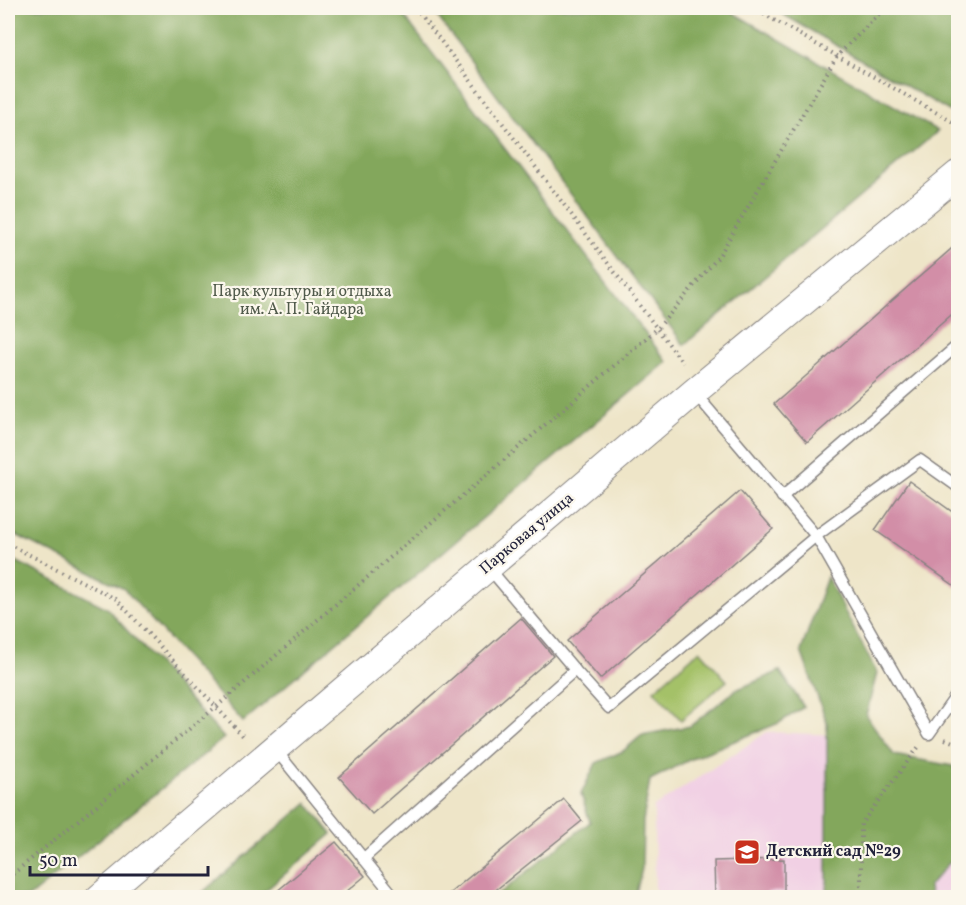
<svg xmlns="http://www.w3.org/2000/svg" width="966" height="905" viewBox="0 0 966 905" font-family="Vollkorn,serif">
	<rect width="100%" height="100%" fill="#fbf7ec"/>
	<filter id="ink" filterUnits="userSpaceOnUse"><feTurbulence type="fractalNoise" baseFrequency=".0167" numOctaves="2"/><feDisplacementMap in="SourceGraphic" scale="12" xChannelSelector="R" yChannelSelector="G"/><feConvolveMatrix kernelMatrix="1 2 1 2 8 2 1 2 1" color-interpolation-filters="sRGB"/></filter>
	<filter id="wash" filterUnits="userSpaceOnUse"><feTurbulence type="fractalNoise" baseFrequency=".008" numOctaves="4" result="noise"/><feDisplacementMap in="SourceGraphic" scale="24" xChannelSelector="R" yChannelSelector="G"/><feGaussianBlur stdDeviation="1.35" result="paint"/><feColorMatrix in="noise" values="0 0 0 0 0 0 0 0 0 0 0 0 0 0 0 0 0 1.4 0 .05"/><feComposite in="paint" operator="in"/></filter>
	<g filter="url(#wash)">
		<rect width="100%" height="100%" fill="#eee5c8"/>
		<g fill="#f1d0e4">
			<path d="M 767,732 L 839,735 L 841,897 L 655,897 L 654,807 Z"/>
			<path d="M 958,828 L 958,897 L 880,897 Z"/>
		</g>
		<path fill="#a4c168" stroke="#637252" stroke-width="1.5" d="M 700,650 L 727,681 L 681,720 L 654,690 Z"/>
		<g fill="#83a75c" stroke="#52644c" stroke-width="1.5">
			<path d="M 8,8 L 398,8 L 667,362 L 243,722 L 124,589 L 8,531 Z"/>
			<path d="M 431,8 L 725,8 L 938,131 L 684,345 Z"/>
			<path d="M 772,8 L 958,8 L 958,106 L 954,114 Z"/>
			<path d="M 8,557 L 107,608 L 224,738 L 29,897 L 8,897 Z"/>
			<path d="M 827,577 L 877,673 L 866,715 L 894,755 L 953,766 L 958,773 L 958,853 L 929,886 L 930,897 L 827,897 L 827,723 L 801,651 Z"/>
			<path d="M 780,671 L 804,707 L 779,723 L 695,757 L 650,780 L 643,821 L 642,869 L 635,897 L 495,897 L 590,822 L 581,794 L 596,763 L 623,751 L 642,735 L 690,726 L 736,690 Z"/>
			<path d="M 307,803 L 332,834 L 258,897 L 197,897 Z"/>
		</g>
		<g id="blocks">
			<g fill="#d28ea7">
				<path d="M 958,243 L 958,309 L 807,442 L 774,404 Z"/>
				<path d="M 909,481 L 958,516 L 958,588 L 875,530 Z"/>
				<path d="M 740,491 L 773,529 L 600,679 L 567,641 Z"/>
				<path d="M 521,618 L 553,656 L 372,814 L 339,777 Z"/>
				<path d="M 564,799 L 582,821 L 487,897 L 445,897 Z"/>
				<path d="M 336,842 L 365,876 L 340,897 L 270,897 Z"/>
				<path d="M 784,859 L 784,892 L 767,892 L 767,897 L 715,897 L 714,861 Z"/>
			</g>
		</g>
	</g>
	<g filter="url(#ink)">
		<use href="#blocks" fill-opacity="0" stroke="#888482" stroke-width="1.5"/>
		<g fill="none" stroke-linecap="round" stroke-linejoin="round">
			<defs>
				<g id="service">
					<path d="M 958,487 L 920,460 L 816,536 L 929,734 L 958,693"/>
					<path d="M 782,497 L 958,345"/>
					<path d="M 488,567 L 575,670"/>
					<path d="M 275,749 L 393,895 L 389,898"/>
					<path d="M 363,859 L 575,670 L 609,708 L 816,536 L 694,392"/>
				</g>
				<path id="tertiary" d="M 99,898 L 694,392 L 958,174"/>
			</defs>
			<use href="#service" stroke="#888482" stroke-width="13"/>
			<use href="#tertiary" stroke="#888482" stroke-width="29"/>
			<g stroke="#888482" stroke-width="4" stroke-dasharray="1.5 4.5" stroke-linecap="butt">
				<path d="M 416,8 L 683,363"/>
				<path d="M 753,8 L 958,125"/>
				<path d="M 8,544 L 116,599 L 244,737"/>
				<path d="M 945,739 L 958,744"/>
				<path d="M 8,878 L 216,707 L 658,328 L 719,256 L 837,56 L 885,8"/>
				<path d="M 861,898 L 861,824 L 920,745"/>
			</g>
			<use href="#service" stroke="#fff" stroke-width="10"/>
			<use href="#tertiary" stroke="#fff" stroke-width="27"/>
		</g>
	</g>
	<defs>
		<symbol id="school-square" viewBox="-11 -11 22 22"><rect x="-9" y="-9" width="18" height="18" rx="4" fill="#c8321e" stroke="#fbf7ec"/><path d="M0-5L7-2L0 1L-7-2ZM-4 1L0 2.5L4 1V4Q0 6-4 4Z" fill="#fff"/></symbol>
	</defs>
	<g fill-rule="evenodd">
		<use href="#school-square" x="732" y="837" width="30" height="30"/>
	</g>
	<g text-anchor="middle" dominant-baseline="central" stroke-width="4.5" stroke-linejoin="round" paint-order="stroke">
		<g font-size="16" fill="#505a4b" stroke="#fbf7ec">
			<text x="302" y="292">Парк культуры и отдыха<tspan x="302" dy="18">им. А. П. Гайдара</tspan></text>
		</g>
		<g font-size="16" fill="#22223b" stroke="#fbf7ec">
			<text transform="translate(527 534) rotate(-40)">Парковая улица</text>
		</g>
		<g font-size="16" font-weight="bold" fill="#22223b" stroke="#fbf7ec" text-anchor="start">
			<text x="766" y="852">Детский сад №29</text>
		</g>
	</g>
	<rect width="966" height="905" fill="none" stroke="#fbf7ec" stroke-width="30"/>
	<path d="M30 866v9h178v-9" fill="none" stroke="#22223b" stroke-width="3"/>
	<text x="39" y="866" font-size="18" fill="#22223b" stroke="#fbf7ec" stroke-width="4.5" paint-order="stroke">50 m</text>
</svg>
